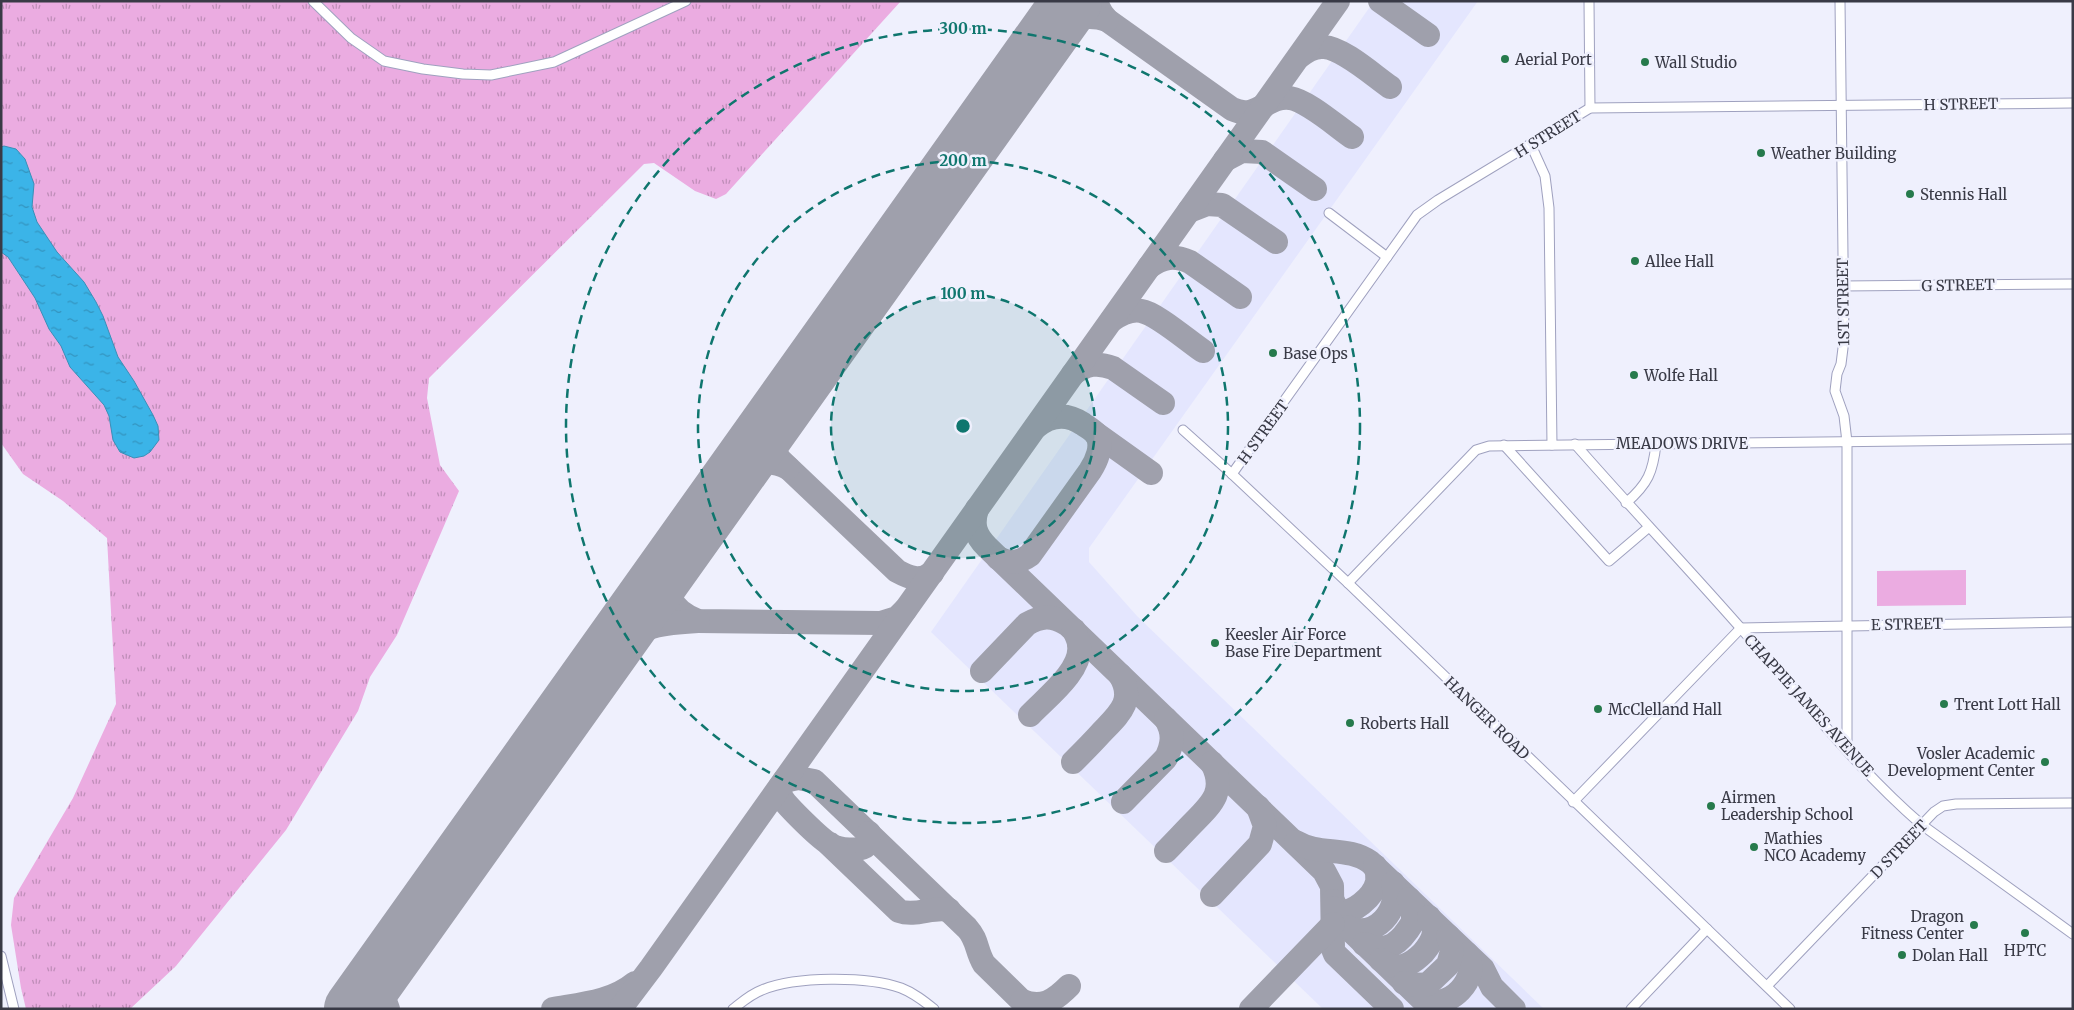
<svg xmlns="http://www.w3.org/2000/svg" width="2074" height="1010" viewBox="0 0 2074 1010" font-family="Merriweather,serif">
	<defs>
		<pattern id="grass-tufts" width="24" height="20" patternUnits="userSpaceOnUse" patternTransform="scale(1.25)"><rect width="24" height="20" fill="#ebace1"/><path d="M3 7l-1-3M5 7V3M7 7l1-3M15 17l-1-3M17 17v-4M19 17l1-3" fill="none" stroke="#bf8db8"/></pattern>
		<pattern id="water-ripples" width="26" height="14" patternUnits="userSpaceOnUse" patternTransform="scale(1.25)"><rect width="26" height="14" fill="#3bb4e8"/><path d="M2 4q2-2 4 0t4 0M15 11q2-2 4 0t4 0" fill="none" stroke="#3393be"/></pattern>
	</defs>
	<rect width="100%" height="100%" fill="#eff0fd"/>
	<path fill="#e4e6fe" d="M 1374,1 L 1478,1 L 1089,548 L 1089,562 L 1137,616 L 1544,1009 L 1323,1009 L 931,632 Z"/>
	<path fill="url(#grass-tufts)" d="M 1,1 L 901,1 L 726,194 L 716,199 L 695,191 L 654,163 L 644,164 L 429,378 L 427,398 L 440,465 L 459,491 L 397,635 L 370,677 L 358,711 L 286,830 L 176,966 L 130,1009 L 26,1009 L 21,988 L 11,925 L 14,898 L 73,798 L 116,704 L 107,538 L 63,501 L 23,474 L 1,443 Z"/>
	<path fill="#ebace1" d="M 1966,570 L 1966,605 L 1877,606 L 1877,571 Z"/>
	<path fill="url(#water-ripples)" stroke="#3a8fb7" d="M 4,146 L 16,149 L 25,159 L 34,184 L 32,207 L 37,222 L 57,252 L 84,282 L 96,302 L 103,316 L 118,357 L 134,381 L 153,415 L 158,426 L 159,440 L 150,452 L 144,456 L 134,458 L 120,452 L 113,440 L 109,416 L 104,405 L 70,367 L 61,346 L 49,329 L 35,298 L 8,257 L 1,252 L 1,147 Z"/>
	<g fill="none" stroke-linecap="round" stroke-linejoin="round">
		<g stroke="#9fa0ac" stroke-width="24">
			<path d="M 1095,1 L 1102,14 L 1107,20 L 1232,109 C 1258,121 1266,95 1290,98 C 1308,101 1336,126 1352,137"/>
			<path d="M 1380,1 L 1428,35"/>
			<path d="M 1051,30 C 1069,19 1087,13 1107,20"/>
			<path d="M 1299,57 C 1306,51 1314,46 1324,47 C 1343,48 1374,76 1390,87"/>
			<path d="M 1225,160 L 1242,151 L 1262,152 L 1315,189"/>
			<path d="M 1189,211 L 1207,204 L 1222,205 L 1276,242"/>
			<path d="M 1149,267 C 1163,257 1174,255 1190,262 L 1240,297"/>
			<path d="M 1112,320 C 1121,314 1130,309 1141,311 C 1156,313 1188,341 1203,351"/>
			<path d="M 1073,374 C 1086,364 1097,362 1113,368 L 1163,403"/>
			<path d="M 772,423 C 765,441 770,445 780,460 L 897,571 C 910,578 919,582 932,573"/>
			<path d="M 1095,433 L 1151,473"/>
			<path d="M 737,471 C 754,463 770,458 788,468"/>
			<path d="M 977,509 C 972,525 975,535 987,547 L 1324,871 L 1332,886 L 1333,949 L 1335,954 L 1392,1009"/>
			<path d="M 998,558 C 1010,564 1019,563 1030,555 L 1090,471 C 1096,462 1104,445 1096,434 C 1093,430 1087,427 1083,424 C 1067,413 1051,414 1036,427"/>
			<path d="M 672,560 C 666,591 666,609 698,621 L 881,623 L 897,618 L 905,610"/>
			<path d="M 611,645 C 646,626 659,623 698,621"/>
			<path d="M 982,671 L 1027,624 C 1041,616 1051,615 1065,623"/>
			<path d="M 1030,715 C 1046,698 1083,670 1079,645 C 1079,640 1076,635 1074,630"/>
			<path d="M 1073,762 C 1083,752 1092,743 1101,733 C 1118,715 1136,701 1120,675"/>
			<path d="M 784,781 L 798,778 L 814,781 L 967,928 C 978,940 976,951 984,964 L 1030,1009"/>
			<path d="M 780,787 C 780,791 780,794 782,798 C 787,806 821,840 830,844 C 838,850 860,852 867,845 L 869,833"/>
			<path d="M 1123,802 L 1166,758 C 1173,744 1174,733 1166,719"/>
			<path d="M 1296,842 C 1319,856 1348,846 1370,862 L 1483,969 L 1492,987 L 1514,1009"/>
			<path d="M 829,844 L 899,911 C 916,917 933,906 949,910"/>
			<path d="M 1166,851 C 1176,841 1185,831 1194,822 C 1213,803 1226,790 1212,763"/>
			<path d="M 1212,895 L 1260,844 L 1265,826 L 1258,807"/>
			<path d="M 1333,901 L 1338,911 C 1352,916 1374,896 1377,882 C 1378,877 1377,871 1375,866"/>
			<path d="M 1333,908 L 1343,923 L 1424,1001 C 1449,1010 1481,979 1467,954"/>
			<path d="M 1347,927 C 1375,940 1401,910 1393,883"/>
			<path d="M 1364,944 C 1388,955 1401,942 1413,922 L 1413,907 L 1409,899"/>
			<path d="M 1381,960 C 1397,972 1410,966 1423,953 C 1428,947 1433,941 1434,932 C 1434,927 1431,922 1429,917"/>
			<path d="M 386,964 C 381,981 381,992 388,1009"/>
			<path d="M 1404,983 L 1420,985 L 1428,984 L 1448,965 L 1452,951 L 1448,936"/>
			<path d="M 1022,1001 C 1042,1009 1054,1001 1069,986"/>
			<path d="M 553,1009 C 582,1004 612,1002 635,983"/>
			<path d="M 620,1009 L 651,968 L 1338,1"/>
			<path d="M 1251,1009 L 1333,924"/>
		</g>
		<path stroke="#9fa0ac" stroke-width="60" d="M 354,1009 L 1072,1"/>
		<defs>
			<g id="minor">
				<path d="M 313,1 L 351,38 L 384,61 L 423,69 L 463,74 L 491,75 L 554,62 L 686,1"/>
				<path d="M 1589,1 L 1590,108"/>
				<path d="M 1840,1 L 1844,340 L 1841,364 L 1837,374 L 1835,391 L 1844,416 L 1847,442 L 1847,750"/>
				<path d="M 1531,145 L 1545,176 L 1549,208 L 1552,445"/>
				<path d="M 1329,213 L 1387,257"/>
				<path d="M 1842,286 L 2073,284"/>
				<path d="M 1183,430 L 1232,474 L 1348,583 L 1790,1009"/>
				<path d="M 1575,444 C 1631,508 1689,569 1745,633 C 1802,698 1856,768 1922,825 L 2073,934"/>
				<path d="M 1504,445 L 1609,561 L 1649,527"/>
				<path d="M 1232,474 L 1417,215 L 1438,200 L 1590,108 L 2073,103"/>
				<path d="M 1626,503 C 1648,484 1653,472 1656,444"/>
				<path d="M 1348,583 L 1476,450 L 1489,446 L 2073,439"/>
				<path d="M 1573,802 L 1741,628 L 2073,622"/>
				<path d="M 1,956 L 14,1009"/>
				<path d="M 1767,986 L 1934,812 L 1943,806 L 1956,804 L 2073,803"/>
				<path d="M 733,1009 C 742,1002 751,994 762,990 C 795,976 867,976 901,988 C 914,993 924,1001 934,1009"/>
				<path d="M 1631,1009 L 1707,929"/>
			</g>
		</defs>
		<use href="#minor" stroke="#9fa1bf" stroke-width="11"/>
		<use href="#minor" stroke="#fff" stroke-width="9"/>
	</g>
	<circle cx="963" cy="426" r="132" fill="#0f766e" fill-opacity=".12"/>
	<g fill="none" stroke="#0f766e" stroke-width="2.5" stroke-dasharray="9 6">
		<circle cx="963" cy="426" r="132"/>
		<circle cx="963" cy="426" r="265"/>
		<circle cx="963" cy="426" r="397"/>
	</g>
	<g fill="#267a4c" stroke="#eff0fd" stroke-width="2">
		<circle cx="1505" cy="59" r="5"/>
		<circle cx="1645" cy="62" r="5"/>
		<circle cx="1761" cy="153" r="5"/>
		<circle cx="1910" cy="194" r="5"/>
		<circle cx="1635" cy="261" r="5"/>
		<circle cx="1273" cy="353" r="5"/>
		<circle cx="1634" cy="375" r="5"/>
		<circle cx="1215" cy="643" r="5"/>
		<circle cx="1944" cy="704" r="5"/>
		<circle cx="1598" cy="709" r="5"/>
		<circle cx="1350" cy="723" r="5"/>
		<circle cx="2045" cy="762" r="5"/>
		<circle cx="1711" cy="806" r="5"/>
		<circle cx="1754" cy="847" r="5"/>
		<circle cx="1974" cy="925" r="5"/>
		<circle cx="2025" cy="933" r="5"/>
		<circle cx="1902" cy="955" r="5"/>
	</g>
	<g text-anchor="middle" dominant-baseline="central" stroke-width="5" stroke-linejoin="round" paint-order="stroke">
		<g font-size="15" fill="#393a46" stroke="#eff0fd" text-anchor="start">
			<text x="1515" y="59">Aerial Port</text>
			<text x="1655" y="62">Wall Studio</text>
			<text x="1771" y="153">Weather Building</text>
			<text x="1920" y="194">Stennis Hall</text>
			<text x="1645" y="261">Allee Hall</text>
			<text x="1283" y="353">Base Ops</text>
			<text x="1644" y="375">Wolfe Hall</text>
			<text x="1225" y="634">Keesler Air Force<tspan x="1225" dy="17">Base Fire Department</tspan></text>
			<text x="1954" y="704">Trent Lott Hall</text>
			<text x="1608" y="709">McClelland Hall</text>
			<text x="1360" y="723">Roberts Hall</text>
			<text x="2035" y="753" text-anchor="end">Vosler Academic<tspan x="2035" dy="17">Development Center</tspan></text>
			<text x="1721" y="797">Airmen<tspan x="1721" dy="17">Leadership School</tspan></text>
			<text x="1764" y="838">Mathies<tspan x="1764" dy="17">NCO Academy</tspan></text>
			<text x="1964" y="916" text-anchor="end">Dragon<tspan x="1964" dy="17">Fitness Center</tspan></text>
			<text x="2025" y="950" text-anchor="middle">HPTC</text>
			<text x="1912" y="955">Dolan Hall</text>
		</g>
		<g font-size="15" fill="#393a46" stroke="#eff0fd">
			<text transform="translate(1961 104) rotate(-1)">H STREET</text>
			<text transform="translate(1548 134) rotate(-32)">H STREET</text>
			<text transform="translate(1958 285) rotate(-1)">G STREET</text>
			<text transform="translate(1843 302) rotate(-91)">1ST STREET</text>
			<text transform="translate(1263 432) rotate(-54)">H STREET</text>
			<text x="1682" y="443">MEADOWS DRIVE</text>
			<text transform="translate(1907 624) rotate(-1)">E STREET</text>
			<text transform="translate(1809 705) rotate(48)">CHAPPIE JAMES AVENUE</text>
			<text transform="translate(1487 718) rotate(44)">HANGER ROAD</text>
			<text transform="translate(1899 849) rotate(-46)">D STREET</text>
		</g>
	</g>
	<circle cx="963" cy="426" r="8" fill="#0f766e" stroke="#eff0fd" stroke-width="2.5"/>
	<g font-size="15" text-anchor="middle" font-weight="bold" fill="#0f766e" stroke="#eff0fd" stroke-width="5" stroke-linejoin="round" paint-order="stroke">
		<text x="963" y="34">300 m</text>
		<text x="963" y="166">200 m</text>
		<text x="963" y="299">100 m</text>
	</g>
	<rect width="2074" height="1010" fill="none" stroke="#393a46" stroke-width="5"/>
</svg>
